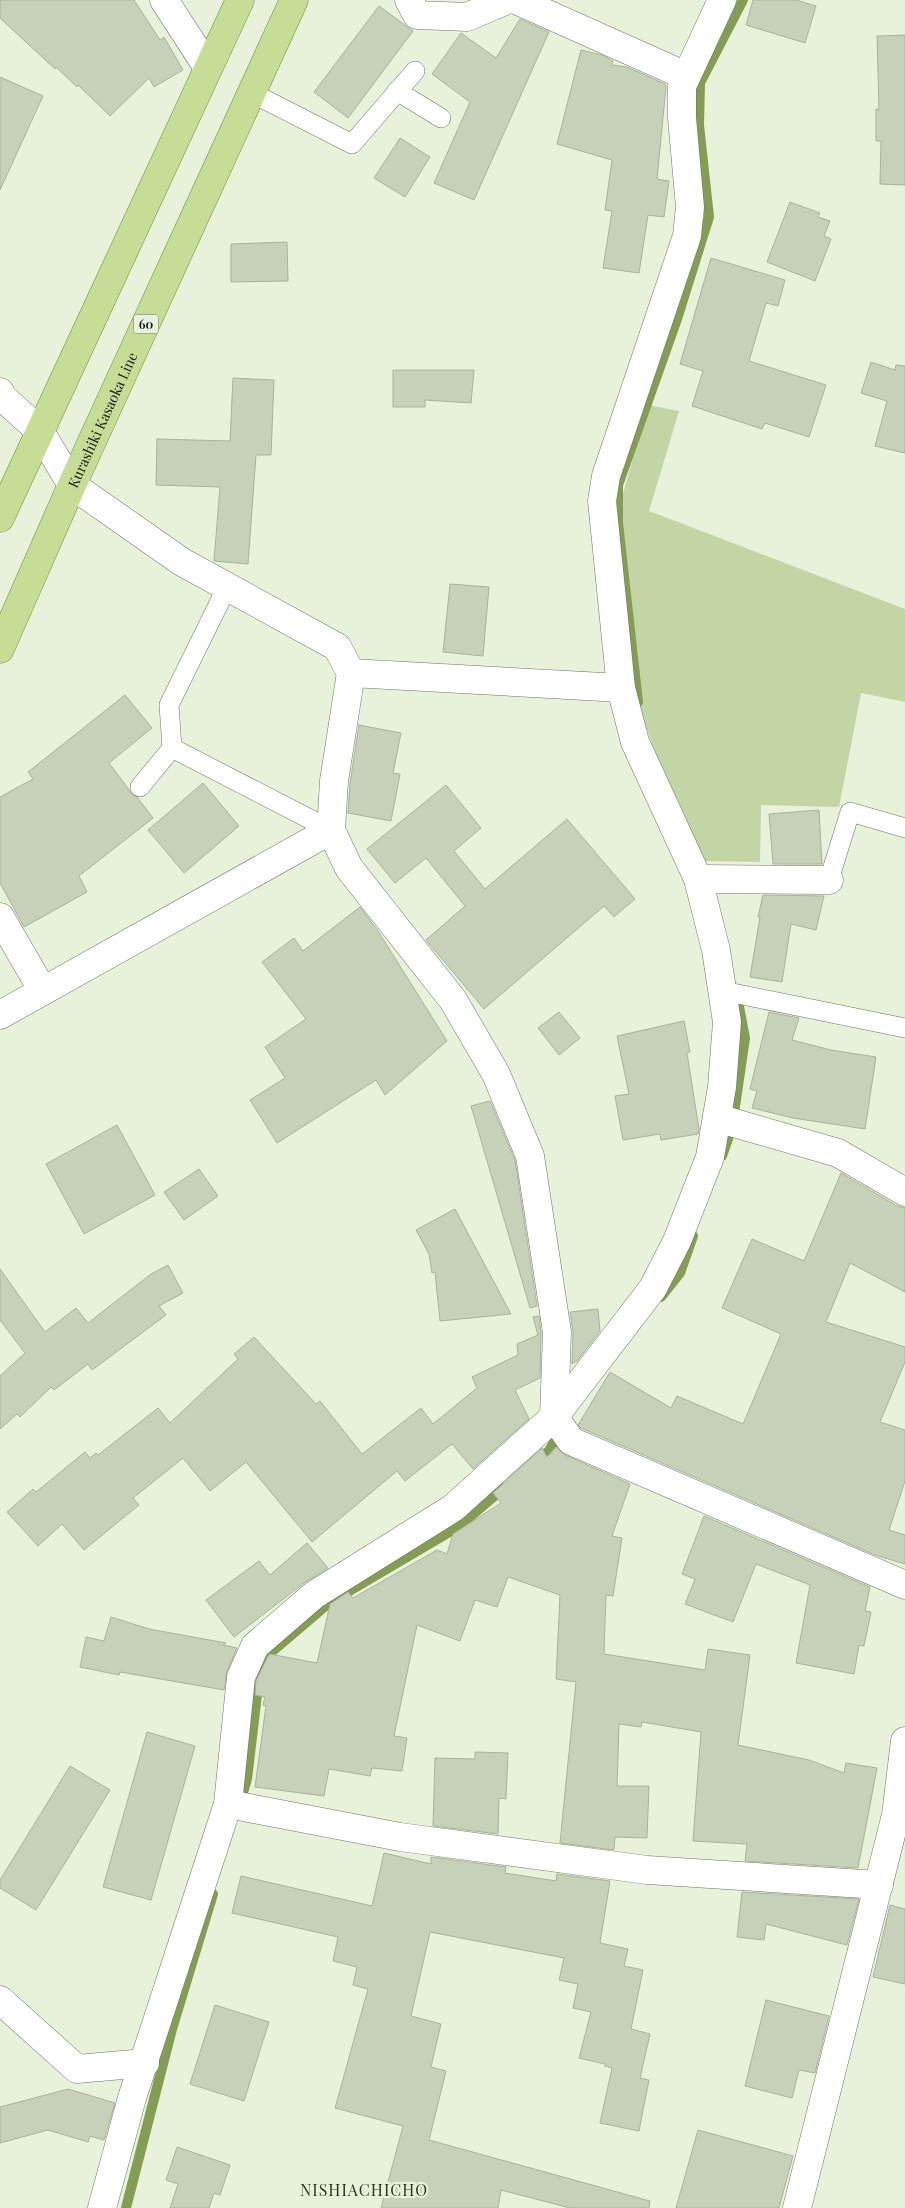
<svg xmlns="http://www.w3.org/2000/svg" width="905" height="2208" viewBox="0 0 905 2208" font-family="'Playfair Display',serif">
	<rect width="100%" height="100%" fill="#e8f1d9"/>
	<path fill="#c3d4a5" d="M 648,405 L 679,411 L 649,511 L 905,609 L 905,702 L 861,693 L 839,807 L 761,805 L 760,862 L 705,861 L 663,776 L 639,706 L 614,526 Z"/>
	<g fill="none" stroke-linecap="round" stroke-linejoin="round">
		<g stroke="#849c53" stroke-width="10">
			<path d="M 638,702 L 618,523 L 618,485 L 677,319 L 709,217 L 699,125 L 700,83 L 743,0"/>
			<path d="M 722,1156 L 732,1127 L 745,1038 L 736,991"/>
			<path d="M 661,1297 L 680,1273 L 693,1236"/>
			<path d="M 536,1461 L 549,1451 L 561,1430"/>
			<path d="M 239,1806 L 247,1779 L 261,1661 L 329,1603 L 458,1527 L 504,1488"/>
			<path d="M 126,2208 L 172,2029 L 213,1894"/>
		</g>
	</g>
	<g fill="#c7d0b8" stroke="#a9b29b">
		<path d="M 0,0 L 134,0 L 160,40 L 164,37 L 183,70 L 154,87 L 149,78 L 110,116 L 78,85 L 77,87 L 56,67 L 55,69 L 0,18 Z"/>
		<path d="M 753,0 L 796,0 L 816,6 L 805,43 L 746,25 Z"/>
		<path d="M 379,6 L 413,31 L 348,118 L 314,92 Z"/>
		<path d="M 520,19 L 549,32 L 474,200 L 434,183 L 470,102 L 432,74 L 461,33 L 496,58 Z"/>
		<path d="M 905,35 L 905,185 L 880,184 L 881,141 L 876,141 L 876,109 L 879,109 L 877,36 Z"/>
		<path d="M 581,50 L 602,55 L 613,61 L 612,65 L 627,67 L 665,84 L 666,87 L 657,179 L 669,181 L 664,217 L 648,215 L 639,273 L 603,268 L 612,211 L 605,210 L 612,160 L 557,144 Z"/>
		<path d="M 0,77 L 43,96 L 0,190 Z"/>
		<path d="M 400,138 L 430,157 L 405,197 L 374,178 Z"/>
		<path d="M 790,202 L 820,213 L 818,217 L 830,221 L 824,236 L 831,239 L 815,281 L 767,262 Z"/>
		<path d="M 287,242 L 288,281 L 231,282 L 231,244 Z"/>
		<path d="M 711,258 L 785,280 L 778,306 L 766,303 L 749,361 L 826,385 L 809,437 L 765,423 L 762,429 L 692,406 L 703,371 L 680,364 Z"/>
		<path d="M 871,362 L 895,370 L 896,365 L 905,366 L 905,453 L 875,446 L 887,401 L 861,393 Z"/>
		<path d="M 393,370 L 474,370 L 471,403 L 425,400 L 425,407 L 393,407 Z"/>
		<path d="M 233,378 L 274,380 L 271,455 L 256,455 L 248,564 L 214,561 L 220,487 L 156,485 L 157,439 L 230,441 Z"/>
		<path d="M 450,584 L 489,587 L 483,656 L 443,652 Z"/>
		<path d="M 125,695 L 152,728 L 109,763 L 133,795 L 137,797 L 153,818 L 79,876 L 87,892 L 24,927 L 0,883 L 0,797 L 33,779 L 28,772 Z"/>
		<path d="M 359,725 L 401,733 L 393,773 L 400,774 L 391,821 L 348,813 L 350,783 Z"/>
		<path d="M 203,783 L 239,826 L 184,873 L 148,830 Z"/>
		<path d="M 446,785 L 481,828 L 454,851 L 485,889 L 567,819 L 635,899 L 614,917 L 604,906 L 484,1009 L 426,940 L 465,906 L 426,858 L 395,883 L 367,849 Z"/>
		<path d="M 819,810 L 822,864 L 773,864 L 769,814 Z"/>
		<path d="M 763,895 L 824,896 L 816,930 L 791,924 L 782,982 L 750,977 L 760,917 L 758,917 Z"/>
		<path d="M 360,907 L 378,931 L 447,1041 L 385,1095 L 376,1080 L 277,1143 L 250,1100 L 285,1078 L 265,1047 L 306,1019 L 262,962 L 294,938 L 303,951 Z"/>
		<path d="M 559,1012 L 580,1038 L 559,1055 L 538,1028 Z"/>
		<path d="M 769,1012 L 799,1018 L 792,1040 L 831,1050 L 876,1057 L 865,1129 L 793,1118 L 752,1108 L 757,1091 L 750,1089 Z"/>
		<path d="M 684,1021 L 690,1052 L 687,1053 L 699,1129 L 698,1134 L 661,1140 L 660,1134 L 623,1140 L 615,1096 L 629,1094 L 617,1036 Z"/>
		<path d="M 490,1101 L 515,1160 L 537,1306 L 530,1308 L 471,1106 Z"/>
		<path d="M 117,1125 L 155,1195 L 84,1234 L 46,1164 Z"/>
		<path d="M 199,1169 L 218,1196 L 184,1220 L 164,1192 Z"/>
		<path d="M 841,1173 L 897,1206 L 905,1208 L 905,1292 L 850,1263 L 826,1322 L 905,1347 L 905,1362 L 880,1422 L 905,1430 L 905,1481 L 889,1530 L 905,1535 L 905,1564 L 875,1555 L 581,1428 L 578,1425 L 610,1372 L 671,1408 L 677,1396 L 743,1424 L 781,1334 L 722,1308 L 752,1239 L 804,1261 Z"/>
		<path d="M 455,1209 L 511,1314 L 440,1321 L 435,1272 L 432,1273 L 429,1254 L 416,1230 Z"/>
		<path d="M 168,1265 L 183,1293 L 159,1306 L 166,1315 L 92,1370 L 88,1364 L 54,1390 L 51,1387 L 20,1417 L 17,1414 L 0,1429 L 0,1376 L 25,1353 L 0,1320 L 0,1269 L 45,1332 L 76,1308 L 88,1323 L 151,1274 Z"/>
		<path d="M 598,1309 L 600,1331 L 577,1361 L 572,1364 L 573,1332 L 570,1312 Z"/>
		<path d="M 539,1316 L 541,1333 L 540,1378 L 515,1390 L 529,1419 L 473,1469 L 452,1444 L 405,1481 L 397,1471 L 312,1542 L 246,1462 L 210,1491 L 183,1458 L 133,1498 L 139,1505 L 84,1550 L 62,1524 L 38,1546 L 7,1512 L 33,1489 L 36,1492 L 85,1452 L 90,1458 L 96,1453 L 98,1455 L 158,1408 L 170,1423 L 238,1359 L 234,1354 L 254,1337 L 316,1404 L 320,1401 L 362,1454 L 421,1408 L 433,1424 L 477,1388 L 472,1377 L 518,1355 L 517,1344 L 538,1335 L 533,1317 Z"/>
		<path d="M 556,1447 L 565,1455 L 630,1484 L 612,1536 L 622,1538 L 613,1596 L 606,1595 L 604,1654 L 705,1670 L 708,1649 L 750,1655 L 738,1745 L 809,1760 L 844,1773 L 846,1763 L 877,1768 L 858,1868 L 745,1861 L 747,1844 L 693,1841 L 701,1732 L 642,1722 L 641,1727 L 619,1724 L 617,1786 L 649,1786 L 647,1838 L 615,1837 L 614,1850 L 560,1843 L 576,1682 L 556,1679 L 560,1595 L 508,1577 L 497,1607 L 475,1600 L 460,1641 L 417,1625 L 394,1736 L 407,1738 L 402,1771 L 372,1768 L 370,1776 L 329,1769 L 324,1796 L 255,1787 L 266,1706 L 263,1705 L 265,1697 L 255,1695 L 256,1681 L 268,1656 L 270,1654 L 317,1663 L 330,1604 L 348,1592 L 353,1598 L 437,1550 L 447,1554 L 453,1534 L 501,1503 L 493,1493 L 542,1448 L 547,1457 Z"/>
		<path d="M 704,1516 L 870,1587 L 865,1611 L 871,1612 L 864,1646 L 859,1645 L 854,1674 L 796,1663 L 810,1585 L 756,1564 L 733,1622 L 685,1604 L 695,1579 L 682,1574 Z"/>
		<path d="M 307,1543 L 328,1568 L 304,1583 L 234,1637 L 206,1600 L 259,1561 L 270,1575 Z"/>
		<path d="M 111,1617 L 149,1629 L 226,1643 L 223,1645 L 237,1648 L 227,1671 L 224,1690 L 120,1672 L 119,1675 L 80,1667 L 86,1637 L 104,1641 Z"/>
		<path d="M 147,1732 L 195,1746 L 151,1900 L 103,1887 Z"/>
		<path d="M 475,1752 L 508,1753 L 506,1799 L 499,1798 L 498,1834 L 433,1826 L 435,1758 L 475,1759 Z"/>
		<path d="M 70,1766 L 110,1790 L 36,1910 L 0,1888 L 0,1880 Z"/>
		<path d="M 384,1853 L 431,1864 L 431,1857 L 506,1867 L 505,1873 L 556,1881 L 557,1874 L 610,1881 L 600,1943 L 628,1949 L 624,1966 L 643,1970 L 631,2029 L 650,2034 L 640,2078 L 649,2080 L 639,2131 L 600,2123 L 612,2068 L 605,2066 L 605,2064 L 579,2058 L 591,2012 L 573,2008 L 578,1984 L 559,1980 L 564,1958 L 430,1932 L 411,2016 L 441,2024 L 431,2067 L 446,2071 L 429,2140 L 650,2201 L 649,2208 L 570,2208 L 501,2190 L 498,2208 L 381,2208 L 403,2126 L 335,2108 L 368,1989 L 353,1985 L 357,1967 L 333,1961 L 338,1937 L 232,1913 L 241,1876 L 372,1906 Z"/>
		<path d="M 742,1892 L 859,1899 L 847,1945 L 766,1924 L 764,1940 L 737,1937 Z"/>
		<path d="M 890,1905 L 905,1909 L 905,1984 L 873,1977 Z"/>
		<path d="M 766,2000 L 829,2016 L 815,2073 L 799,2070 L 792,2098 L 745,2086 Z"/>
		<path d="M 215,2005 L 269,2022 L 244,2101 L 190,2084 Z"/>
		<path d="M 68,2089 L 115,2103 L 104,2140 L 90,2136 L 88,2142 L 48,2130 L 0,2143 L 0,2107 Z"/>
		<path d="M 698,2130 L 793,2156 L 779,2208 L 676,2208 Z"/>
		<path d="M 177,2147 L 230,2165 L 220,2195 L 214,2193 L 209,2208 L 170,2208 L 178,2184 L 166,2180 Z"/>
	</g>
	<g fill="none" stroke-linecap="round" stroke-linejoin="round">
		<defs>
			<g id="lane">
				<path d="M 397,91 L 441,118"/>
				<path d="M 252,93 L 352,144 L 415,71"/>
				<path d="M 227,587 L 169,705 L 172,748 L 331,830"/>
				<path d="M 140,787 L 172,748"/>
				<path d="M 829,880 L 850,812 L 905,828"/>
				<path d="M 723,991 L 905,1028"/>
			</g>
			<g id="street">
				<path d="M 164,0 L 208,68"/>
				<path d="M 409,0 L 417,15 L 467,17 L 507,0"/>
				<path d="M 516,0 L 686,76"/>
				<path d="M 0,392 L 2,397 L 39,430 L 72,485 L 182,562 L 337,647 L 351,673 L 334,781 L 331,830 L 349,868 L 453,1000 L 496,1074 L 530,1156 L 557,1332 L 554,1417 L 571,1441 L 905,1585"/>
				<path d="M 351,673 L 621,688"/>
				<path d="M 698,879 L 829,880"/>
				<path d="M 0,917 L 43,991"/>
				<path d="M 0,1015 L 331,830"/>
				<path d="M 717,1118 L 838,1153 L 905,1192"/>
				<path d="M 228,1804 L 400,1837 L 647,1870 L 879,1885"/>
				<path d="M 0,2000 L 77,2069 L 145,2063"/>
				<path d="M 102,2208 L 132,2098 L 228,1804 L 241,1677 L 255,1646 L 314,1595 L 453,1508 L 554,1417 L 653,1288 L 677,1241 L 710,1157 L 722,1087 L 727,1022 L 716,950 L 698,879 L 635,742 L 621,688 L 602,501 L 606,476 L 687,236 L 690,207 L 682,118 L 682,86 L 722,0"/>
				<path d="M 797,2208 L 896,1815 L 905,1741"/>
			</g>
			<g id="primary">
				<path d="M 0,518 L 240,0"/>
				<path id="s1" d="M 0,649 L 72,485 L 294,0"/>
			</g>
		</defs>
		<use href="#lane" stroke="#6e7661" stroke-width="20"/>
		<use href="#street" stroke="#6e7661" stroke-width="29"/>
		<use href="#primary" stroke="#728a3a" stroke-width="29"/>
		<use href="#lane" stroke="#fff" stroke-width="19"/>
		<use href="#street" stroke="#fff" stroke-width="28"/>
		<use href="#primary" stroke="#c7dc95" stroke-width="28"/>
	</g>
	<g text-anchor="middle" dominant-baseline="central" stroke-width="4.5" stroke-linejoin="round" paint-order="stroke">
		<rect fill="#e8f1d9" stroke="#585d50" stroke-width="1" x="133.5" y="314.5" width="25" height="19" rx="4"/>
		<g font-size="12" font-weight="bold" fill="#1a1d15">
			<text x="146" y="324">60</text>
		</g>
		<g font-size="14" fill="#1a1d15" stroke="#e8f1d9">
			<text stroke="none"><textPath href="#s1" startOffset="251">Kurashiki Kasaoka Line</textPath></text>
		</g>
		<g font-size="16" letter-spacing="1" fill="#2d3421" stroke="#e8f1d9">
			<text x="364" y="2189">NISHIACHICHO</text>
		</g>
	</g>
</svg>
